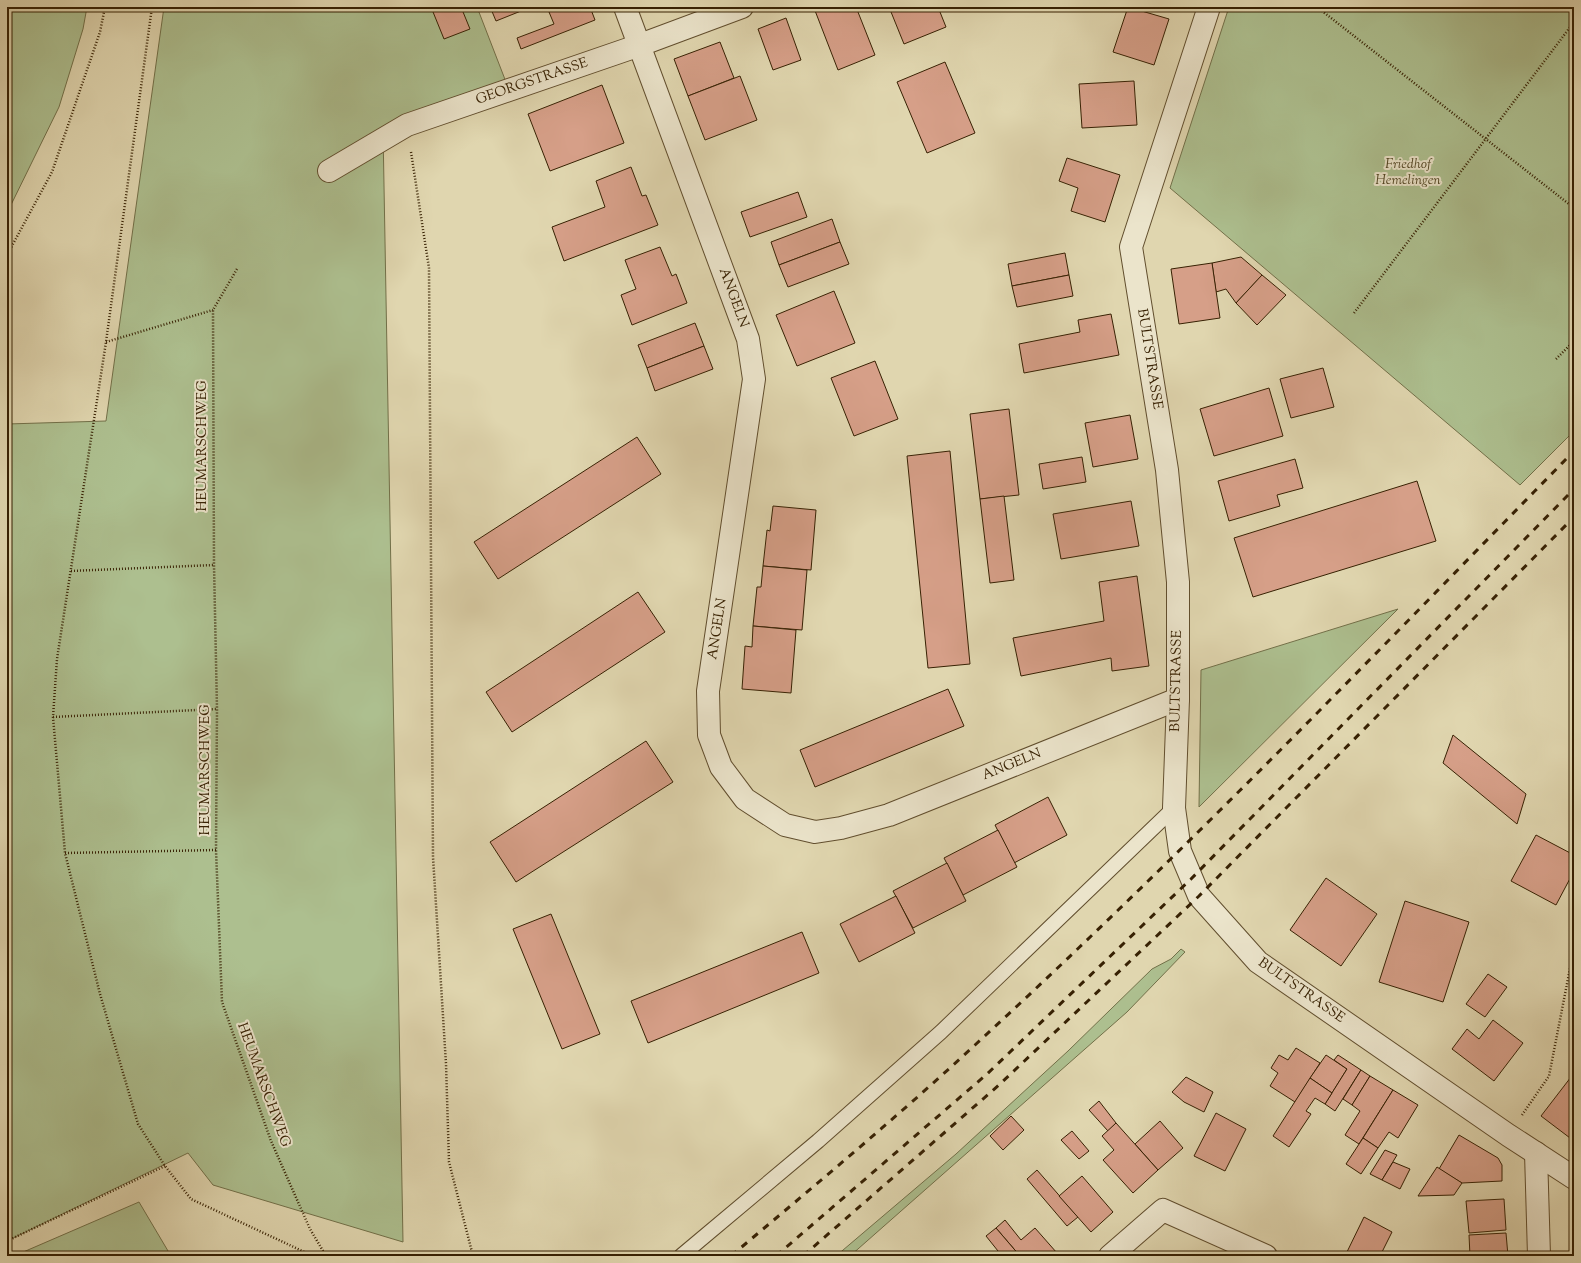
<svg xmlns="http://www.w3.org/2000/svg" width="1581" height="1263" viewBox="0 0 1581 1263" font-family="'Sorts Mill Goudy',serif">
	<rect width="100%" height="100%" fill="#e0d6af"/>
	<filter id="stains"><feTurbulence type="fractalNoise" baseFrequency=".005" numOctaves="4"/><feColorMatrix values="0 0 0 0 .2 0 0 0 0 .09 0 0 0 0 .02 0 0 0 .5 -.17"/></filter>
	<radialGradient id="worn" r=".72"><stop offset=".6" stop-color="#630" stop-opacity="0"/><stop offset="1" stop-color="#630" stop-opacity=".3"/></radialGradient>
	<g fill="#adbf8f" stroke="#727049">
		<path d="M 7,7 L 87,7 L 83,29 L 59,107 L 7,213 Z"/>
		<path d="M 164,7 L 477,7 L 506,82 L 383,130 L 403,1242 L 213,1185 L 188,1153 L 7,1241 L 7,424 L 106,421 Z"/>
		<path d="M 1229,7 L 1574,7 L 1574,431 L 1520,485 L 1170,188 Z"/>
		<path d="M 1398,609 L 1199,807 L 1201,670 Z"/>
		<path d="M 1181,949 L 1185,952 L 1127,1012 L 850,1256 L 836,1256 L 956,1154 L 1068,1051 L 1152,969 L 1171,959 Z"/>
		<path d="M 139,1202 L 171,1256 L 14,1256 Z"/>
	</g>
	<g fill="#d69f88" stroke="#372103">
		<path d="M 431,7 L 461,7 L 470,29 L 444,39 Z"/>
		<path d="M 496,7 L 531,7 L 496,21 L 491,9 Z"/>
		<path d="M 561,7 L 590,7 L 595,20 L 521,49 L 517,38 L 554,24 L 549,12 Z"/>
		<path d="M 817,7 L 856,7 L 875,55 L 838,70 L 814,8 Z"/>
		<path d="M 889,7 L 938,7 L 946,27 L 904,44 Z"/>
		<path d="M 1128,7 L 1169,19 L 1154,65 L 1113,52 Z"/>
		<path d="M 786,18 L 801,60 L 773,70 L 758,29 Z"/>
		<path d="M 720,42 L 734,78 L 688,96 L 674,59 Z"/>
		<path d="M 945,62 L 975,133 L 927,153 L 897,82 Z"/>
		<path d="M 740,76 L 757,120 L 705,140 L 688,96 Z"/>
		<path d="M 1134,81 L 1137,125 L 1082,128 L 1079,84 Z"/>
		<path d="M 602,85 L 624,143 L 550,171 L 528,114 Z"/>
		<path d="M 1067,158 L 1120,175 L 1105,222 L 1071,211 L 1078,188 L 1059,181 Z"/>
		<path d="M 631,167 L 642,196 L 646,195 L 658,225 L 564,261 L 552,227 L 605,207 L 596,181 Z"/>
		<path d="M 798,192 L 807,217 L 750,237 L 741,212 Z"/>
		<path d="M 832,219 L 840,242 L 779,265 L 771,242 Z"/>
		<path d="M 840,242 L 849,264 L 788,287 L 779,265 Z"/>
		<path d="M 660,247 L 672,276 L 676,274 L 687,303 L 632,325 L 621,295 L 636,289 L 625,260 Z"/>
		<path d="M 1065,253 L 1069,275 L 1012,286 L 1008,264 Z"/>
		<path d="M 1241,257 L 1262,275 L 1236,303 L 1226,289 L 1216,292 L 1212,263 Z"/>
		<path d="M 1212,263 L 1220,318 L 1179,324 L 1171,269 Z"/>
		<path d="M 1069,275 L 1073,296 L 1017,307 L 1012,286 Z"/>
		<path d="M 1262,275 L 1286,295 L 1257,325 L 1236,303 Z"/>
		<path d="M 834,291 L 855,343 L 797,366 L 776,315 Z"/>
		<path d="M 1111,314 L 1119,355 L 1024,373 L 1019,344 L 1080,332 L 1078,320 Z"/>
		<path d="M 695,323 L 704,346 L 647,368 L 638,345 Z"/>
		<path d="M 704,346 L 713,369 L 655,391 L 647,368 Z"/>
		<path d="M 875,361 L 898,419 L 854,436 L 831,378 Z"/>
		<path d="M 1323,368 L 1334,407 L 1291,418 L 1280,379 Z"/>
		<path d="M 1269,388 L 1283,436 L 1214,456 L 1200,409 Z"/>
		<path d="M 1009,409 L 1019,495 L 980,499 L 970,414 Z"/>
		<path d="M 1130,415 L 1138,459 L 1093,467 L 1085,423 Z"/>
		<path d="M 637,437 L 661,474 L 498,579 L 474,542 Z"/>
		<path d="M 950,451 L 970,664 L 928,668 L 907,456 Z"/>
		<path d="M 1082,457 L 1086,482 L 1043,489 L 1039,464 Z"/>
		<path d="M 1295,459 L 1303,488 L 1277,495 L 1280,506 L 1229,521 L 1218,481 Z"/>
		<path d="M 1417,481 L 1436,541 L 1253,597 L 1234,538 Z"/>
		<path d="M 1004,496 L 1014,580 L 990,583 L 980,499 Z"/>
		<path d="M 1131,501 L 1139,546 L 1061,559 L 1053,514 Z"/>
		<path d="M 773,506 L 816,510 L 811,570 L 763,566 L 767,530 L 770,531 Z"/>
		<path d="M 763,566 L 807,570 L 802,630 L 753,626 L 757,587 L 761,587 Z"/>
		<path d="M 1137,576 L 1149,666 L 1112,671 L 1111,658 L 1021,676 L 1013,638 L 1104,621 L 1099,582 Z"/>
		<path d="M 638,592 L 665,632 L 512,732 L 486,692 Z"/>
		<path d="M 753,626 L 796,630 L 791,693 L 742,689 L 745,646 L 752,647 Z"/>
		<path d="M 948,689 L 964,726 L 815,787 L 800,750 Z"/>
		<path d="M 1453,735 L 1526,794 L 1517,824 L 1443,763 Z"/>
		<path d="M 646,741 L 673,782 L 516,882 L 490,842 Z"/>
		<path d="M 1048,797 L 1067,835 L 1014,863 L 995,825 Z"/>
		<path d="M 998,830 L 1017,867 L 963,895 L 944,858 Z"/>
		<path d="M 1536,835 L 1574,855 L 1574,871 L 1556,905 L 1511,881 Z"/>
		<path d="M 947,863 L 966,901 L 913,928 L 893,891 Z"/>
		<path d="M 1326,878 L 1377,914 L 1341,966 L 1290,930 Z"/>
		<path d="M 896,896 L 915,933 L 859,962 L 840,924 Z"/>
		<path d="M 1405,901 L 1469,922 L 1443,1002 L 1379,982 Z"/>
		<path d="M 551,914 L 600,1034 L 562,1049 L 513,929 Z"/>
		<path d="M 802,932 L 819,973 L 648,1043 L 631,1001 Z"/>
		<path d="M 1488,974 L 1507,987 L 1485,1017 L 1466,1004 Z"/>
		<path d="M 1493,1020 L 1523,1043 L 1494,1081 L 1452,1049 L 1467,1029 L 1479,1039 Z"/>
		<path d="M 1574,1040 L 1574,1079 L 1571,1077 Z"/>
		<path d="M 1296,1048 L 1320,1063 L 1295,1102 L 1270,1086 L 1278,1073 L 1271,1068 L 1279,1055 L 1288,1060 Z"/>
		<path d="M 1326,1055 L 1347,1069 L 1332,1093 L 1310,1078 Z"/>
		<path d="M 1338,1055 L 1361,1070 L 1335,1111 L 1325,1104 L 1347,1069 L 1334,1060 Z"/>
		<path d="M 1361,1070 L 1370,1076 L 1352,1105 L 1343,1099 Z"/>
		<path d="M 1370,1076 L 1393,1090 L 1359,1144 L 1345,1135 L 1360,1111 L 1352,1105 Z"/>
		<path d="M 1186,1077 L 1213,1092 L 1204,1112 L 1184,1102 L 1172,1092 Z"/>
		<path d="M 1571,1077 L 1574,1079 L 1574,1141 L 1541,1116 Z"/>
		<path d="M 1310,1078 L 1332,1093 L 1325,1104 L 1315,1098 L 1306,1111 L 1311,1114 L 1289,1147 L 1273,1136 Z"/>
		<path d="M 1393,1090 L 1418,1105 L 1398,1138 L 1389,1132 L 1378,1148 L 1363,1138 Z"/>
		<path d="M 1099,1101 L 1116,1123 L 1108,1131 L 1089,1110 Z"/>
		<path d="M 1216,1113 L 1246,1129 L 1225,1171 L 1194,1156 Z"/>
		<path d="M 1011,1116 L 1024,1130 L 1003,1150 L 990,1136 Z"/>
		<path d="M 1160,1121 L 1183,1148 L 1158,1170 L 1135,1144 Z"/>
		<path d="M 1116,1123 L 1158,1170 L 1133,1193 L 1103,1160 L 1114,1150 L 1102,1136 Z"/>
		<path d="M 1072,1131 L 1089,1151 L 1079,1159 L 1061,1140 Z"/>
		<path d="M 1459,1135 L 1498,1158 L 1502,1165 L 1502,1181 L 1462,1183 L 1439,1169 Z"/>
		<path d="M 1363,1138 L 1378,1148 L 1361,1174 L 1346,1164 Z"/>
		<path d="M 1385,1150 L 1397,1155 L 1382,1180 L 1370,1174 Z"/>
		<path d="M 1393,1162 L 1410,1169 L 1400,1189 L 1382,1180 Z"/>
		<path d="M 1437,1167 L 1462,1183 L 1454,1195 L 1418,1196 Z"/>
		<path d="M 1037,1170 L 1078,1217 L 1067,1226 L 1027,1179 Z"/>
		<path d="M 1082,1176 L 1113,1212 L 1091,1232 L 1059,1196 Z"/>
		<path d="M 1504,1199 L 1506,1230 L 1469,1233 L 1466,1201 Z"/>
		<path d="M 1364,1217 L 1392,1232 L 1380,1256 L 1345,1256 Z"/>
		<path d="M 1005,1220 L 1021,1240 L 1035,1228 L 1057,1253 L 1054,1256 L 1020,1256 L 996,1228 Z"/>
		<path d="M 996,1228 L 1020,1256 L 1002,1256 L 986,1236 Z"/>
		<path d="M 1506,1233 L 1508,1256 L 1470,1256 L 1469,1235 Z"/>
	</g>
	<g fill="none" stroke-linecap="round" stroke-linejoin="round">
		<defs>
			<path id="service" d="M 681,1256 L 818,1141 L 941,1032 L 1174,808"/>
			<g id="minor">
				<path d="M 625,7 L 748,339 L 754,379 L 708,691 L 709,735 L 721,767 L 745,799 L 785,825 L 815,832 L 841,828 L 889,815 L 1178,699"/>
				<path d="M 1209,7 L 1131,247 L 1167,470 L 1178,582 L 1178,699 L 1174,808 L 1180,851 L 1199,896 L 1258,962 L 1508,1135 L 1574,1178"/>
				<path d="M 329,171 L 407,125 L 640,45 L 742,7"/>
				<path d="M 1536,1153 L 1539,1256"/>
				<path d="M 1110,1256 L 1163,1210 L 1266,1256"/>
			</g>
		</defs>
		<use href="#service" stroke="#614e2e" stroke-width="16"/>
		<use href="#minor" stroke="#614e2e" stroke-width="24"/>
		<g stroke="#372103" stroke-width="2.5" stroke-dasharray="1 2" stroke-linecap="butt">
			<path d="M 152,7 L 106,342 L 57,659 L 53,717 L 65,853 L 100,994 L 138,1124 L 165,1166 L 191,1199 L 313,1256"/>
			<path d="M 1317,7 L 1574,208"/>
			<path d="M 411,152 L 429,268 L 433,857 L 446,1064 L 449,1162 L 473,1256"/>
			<path d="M 7,255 L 52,172 L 100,32 L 105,7"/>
			<path d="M 237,269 L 213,310 L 214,565 L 217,709 L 216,850 L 222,1002 L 271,1141 L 310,1229 L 326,1256"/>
			<path d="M 1354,313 L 1574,22"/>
			<path d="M 106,342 L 213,310"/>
			<path d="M 1556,359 L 1574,341"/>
			<path d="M 71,571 L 214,565"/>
			<path d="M 53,717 L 217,709"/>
			<path d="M 65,853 L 216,850"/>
			<path d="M 1522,1115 L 1549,1076 L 1574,948"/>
			<path d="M 7,1241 L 165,1166"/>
		</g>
		<use href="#service" stroke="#ebe4cb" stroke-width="14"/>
		<use href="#minor" stroke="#ebe4cb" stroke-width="22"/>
		<g stroke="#372103" stroke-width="3" stroke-dasharray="7 7" stroke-linecap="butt">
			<path d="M 731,1256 C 813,1187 896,1118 975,1045 C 1182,855 1377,652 1574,451"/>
			<path d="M 776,1256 L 987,1074 L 1191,879 L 1574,489"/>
			<path d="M 803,1256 L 999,1085 L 1199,896 L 1574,517"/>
		</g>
	</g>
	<g text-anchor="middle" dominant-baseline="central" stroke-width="4" stroke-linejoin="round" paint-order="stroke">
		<g font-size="14" fill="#372103" stroke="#ebe4cb">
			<text transform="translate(532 82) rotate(-19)">GEORGSTRASSE</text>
			<text transform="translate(733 298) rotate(70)">ANGELN</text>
			<text transform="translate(1149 359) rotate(81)">BULTSTRASSE</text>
			<text transform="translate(203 446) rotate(-90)">HEUMARSCHWEG</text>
			<text transform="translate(718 629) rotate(-81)">ANGELN</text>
			<text transform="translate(1177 681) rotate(-89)">BULTSTRASSE</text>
			<text transform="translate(1012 765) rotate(-22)">ANGELN</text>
			<text transform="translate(206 770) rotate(-90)">HEUMARSCHWEG</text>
			<text transform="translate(1301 991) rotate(35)">BULTSTRASSE</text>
			<text transform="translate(263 1085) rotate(70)">HEUMARSCHWEG</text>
		</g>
		<g font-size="14" font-style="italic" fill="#544826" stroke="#ebe4cb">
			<text x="1408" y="165">Friedhof<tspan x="1408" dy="16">Hemelingen</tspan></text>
		</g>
	</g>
	<rect width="1581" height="1263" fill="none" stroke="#e0d6af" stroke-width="24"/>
	<rect x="8" y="8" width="1565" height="1247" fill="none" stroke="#372103" stroke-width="2"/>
	<rect x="12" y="12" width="1557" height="1239" fill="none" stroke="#372103"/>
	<rect width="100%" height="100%" filter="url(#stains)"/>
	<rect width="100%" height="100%" fill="url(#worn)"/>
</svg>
